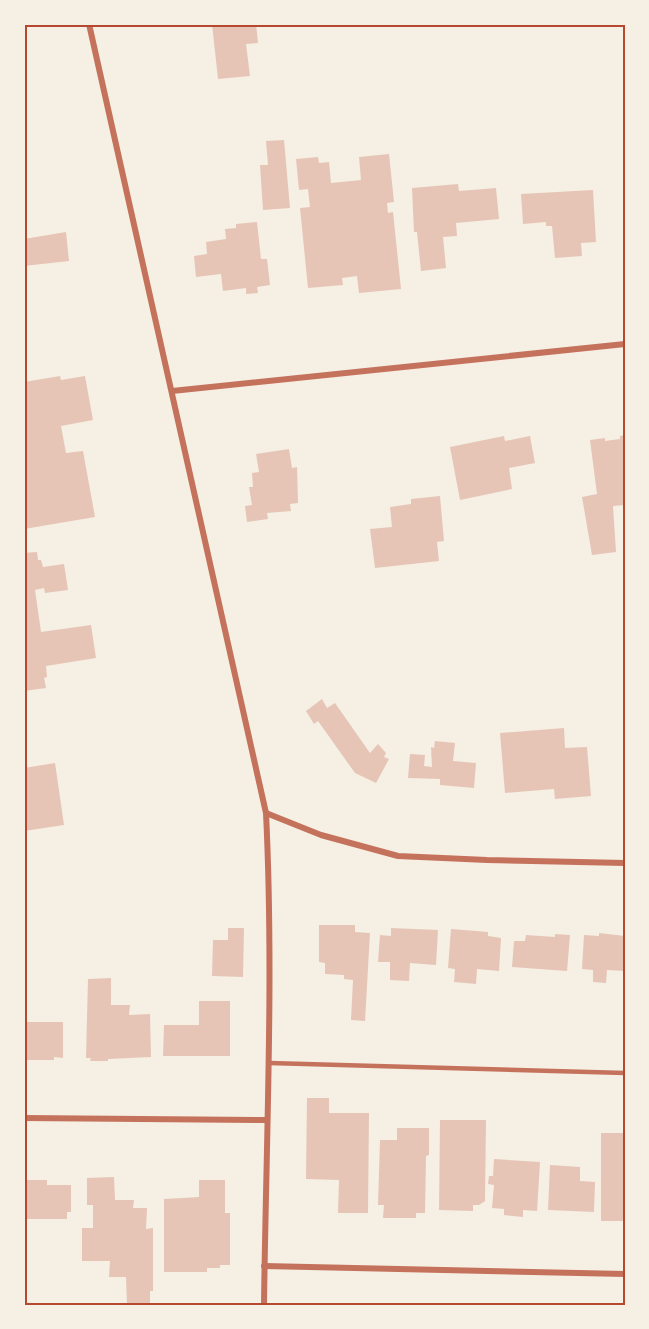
<svg xmlns="http://www.w3.org/2000/svg" width="649" height="1329" viewBox="0 0 649 1329" font-family="Spectral,serif">
	<rect width="100%" height="100%" fill="#f6efe4"/>
	<g fill="#e6c5b7">
		<path d="M 212,24 L 256,24 L 258,43 L 246,44 L 250,76 L 218,79 Z"/>
		<path d="M 284,140 L 290,208 L 263,210 L 260,165 L 268,165 L 266,141 Z"/>
		<path d="M 389,154 L 394,202 L 387,203 L 388,213 L 393,212 L 401,289 L 359,293 L 357,276 L 342,278 L 343,285 L 308,288 L 300,208 L 310,207 L 308,189 L 299,190 L 296,159 L 318,157 L 319,163 L 329,162 L 331,183 L 361,180 L 359,157 Z"/>
		<path d="M 458,184 L 459,191 L 496,188 L 499,219 L 456,223 L 457,236 L 443,237 L 446,268 L 421,271 L 417,232 L 414,232 L 412,188 Z"/>
		<path d="M 593,190 L 596,242 L 581,243 L 582,256 L 555,258 L 552,226 L 546,226 L 546,222 L 523,224 L 521,194 Z"/>
		<path d="M 257,222 L 261,259 L 267,259 L 270,285 L 257,287 L 258,293 L 246,294 L 246,288 L 223,291 L 221,274 L 196,277 L 194,256 L 207,254 L 206,242 L 226,239 L 225,229 L 236,228 L 236,224 Z"/>
		<path d="M 66,232 L 69,261 L 24,266 L 24,239 Z"/>
		<path d="M 60,376 L 61,380 L 85,376 L 93,420 L 61,426 L 66,453 L 83,451 L 95,517 L 24,529 L 24,499 L 26,499 L 24,486 L 24,382 Z"/>
		<path d="M 625,435 L 625,505 L 613,506 L 616,552 L 592,555 L 582,497 L 597,494 L 590,440 L 605,438 L 605,441 L 620,439 L 620,436 Z"/>
		<path d="M 504,436 L 505,441 L 530,436 L 535,463 L 509,468 L 512,489 L 460,500 L 450,447 Z"/>
		<path d="M 289,449 L 292,468 L 297,467 L 298,503 L 290,504 L 291,511 L 267,513 L 268,519 L 247,522 L 245,506 L 252,505 L 249,487 L 253,487 L 252,473 L 259,472 L 256,454 Z"/>
		<path d="M 440,496 L 444,541 L 437,542 L 439,561 L 375,568 L 370,529 L 392,527 L 390,507 L 411,504 L 411,499 Z"/>
		<path d="M 37,552 L 38,560 L 41,560 L 43,567 L 64,564 L 68,590 L 45,593 L 44,588 L 35,590 L 41,632 L 91,625 L 96,658 L 46,666 L 47,677 L 44,678 L 46,688 L 24,691 L 24,553 Z"/>
		<path d="M 322,699 L 327,708 L 335,703 L 370,753 L 378,744 L 386,753 L 384,757 L 389,759 L 376,783 L 355,773 L 318,721 L 314,724 L 306,711 Z"/>
		<path d="M 564,728 L 565,748 L 587,747 L 591,796 L 555,799 L 554,789 L 505,793 L 500,733 Z"/>
		<path d="M 435,741 L 455,743 L 453,761 L 476,763 L 474,788 L 440,785 L 440,779 L 408,778 L 410,754 L 425,755 L 424,766 L 432,767 L 431,747 L 434,748 Z"/>
		<path d="M 55,763 L 64,825 L 24,831 L 24,768 Z"/>
		<path d="M 319,925 L 355,925 L 355,932 L 370,933 L 365,1021 L 351,1020 L 353,980 L 344,979 L 344,975 L 325,974 L 325,963 L 319,962 Z"/>
		<path d="M 228,928 L 244,928 L 243,977 L 212,976 L 213,940 L 228,940 Z"/>
		<path d="M 391,928 L 438,930 L 436,965 L 410,963 L 409,981 L 390,980 L 390,962 L 378,962 L 380,935 L 391,936 Z"/>
		<path d="M 451,929 L 488,932 L 488,936 L 501,938 L 499,971 L 477,969 L 476,984 L 454,982 L 455,969 L 448,968 Z"/>
		<path d="M 599,933 L 625,936 L 625,971 L 607,970 L 606,983 L 593,982 L 593,970 L 582,969 L 584,935 L 599,936 Z"/>
		<path d="M 555,934 L 570,935 L 567,971 L 512,967 L 514,941 L 525,941 L 526,935 L 555,937 Z"/>
		<path d="M 111,978 L 111,1005 L 130,1005 L 129,1015 L 150,1014 L 151,1057 L 108,1059 L 108,1061 L 90,1061 L 91,1058 L 86,1058 L 88,979 Z"/>
		<path d="M 199,1001 L 230,1001 L 230,1056 L 163,1056 L 164,1025 L 199,1025 Z"/>
		<path d="M 24,1022 L 63,1022 L 63,1058 L 54,1057 L 54,1060 L 26,1060 L 27,1056 L 24,1056 Z"/>
		<path d="M 307,1098 L 329,1098 L 329,1113 L 369,1113 L 368,1213 L 338,1213 L 339,1180 L 306,1179 Z"/>
		<path d="M 440,1120 L 486,1120 L 485,1201 L 479,1205 L 473,1205 L 473,1211 L 439,1210 Z"/>
		<path d="M 397,1128 L 429,1128 L 429,1155 L 426,1156 L 425,1213 L 416,1213 L 416,1218 L 383,1218 L 384,1205 L 378,1205 L 380,1140 L 397,1140 Z"/>
		<rect x="601" y="1133" width="24" height="88"/>
		<path d="M 494,1159 L 540,1162 L 537,1211 L 523,1210 L 523,1217 L 504,1215 L 504,1209 L 492,1208 L 494,1185 L 488,1184 L 489,1176 L 493,1176 Z"/>
		<path d="M 550,1165 L 580,1167 L 580,1181 L 595,1182 L 594,1212 L 548,1210 Z"/>
		<path d="M 114,1177 L 115,1200 L 134,1200 L 133,1208 L 147,1208 L 146,1229 L 153,1228 L 153,1291 L 150,1291 L 150,1305 L 127,1305 L 126,1277 L 109,1277 L 110,1261 L 82,1261 L 82,1228 L 93,1228 L 93,1205 L 87,1205 L 87,1178 Z"/>
		<path d="M 24,1180 L 47,1180 L 47,1185 L 71,1185 L 71,1212 L 67,1212 L 67,1219 L 24,1219 Z"/>
		<path d="M 199,1180 L 225,1180 L 225,1213 L 230,1213 L 230,1265 L 220,1265 L 220,1268 L 207,1268 L 207,1272 L 164,1272 L 164,1199 L 199,1197 Z"/>
	</g>
	<g fill="none" stroke-linecap="round" stroke-linejoin="round">
		<path stroke="#c5725c" stroke-width="4.5" d="M 269,1063 L 625,1073"/>
		<g stroke="#c5725c" stroke-width="6">
			<path d="M 89,24 L 266,813 C 274,977 266,1141 264,1305"/>
			<path d="M 172,391 L 625,344"/>
			<path d="M 266,813 L 321,835 L 398,856 L 487,860 L 625,863"/>
			<path d="M 24,1118 L 267,1120"/>
			<path d="M 264,1266 L 625,1274"/>
		</g>
	</g>
	<rect width="649" height="1329" fill="none" stroke="#f6efe4" stroke-width="51"/>
	<rect x="26" y="26" width="598" height="1278" fill="none" stroke="#b5482f" stroke-width="2"/>
</svg>
